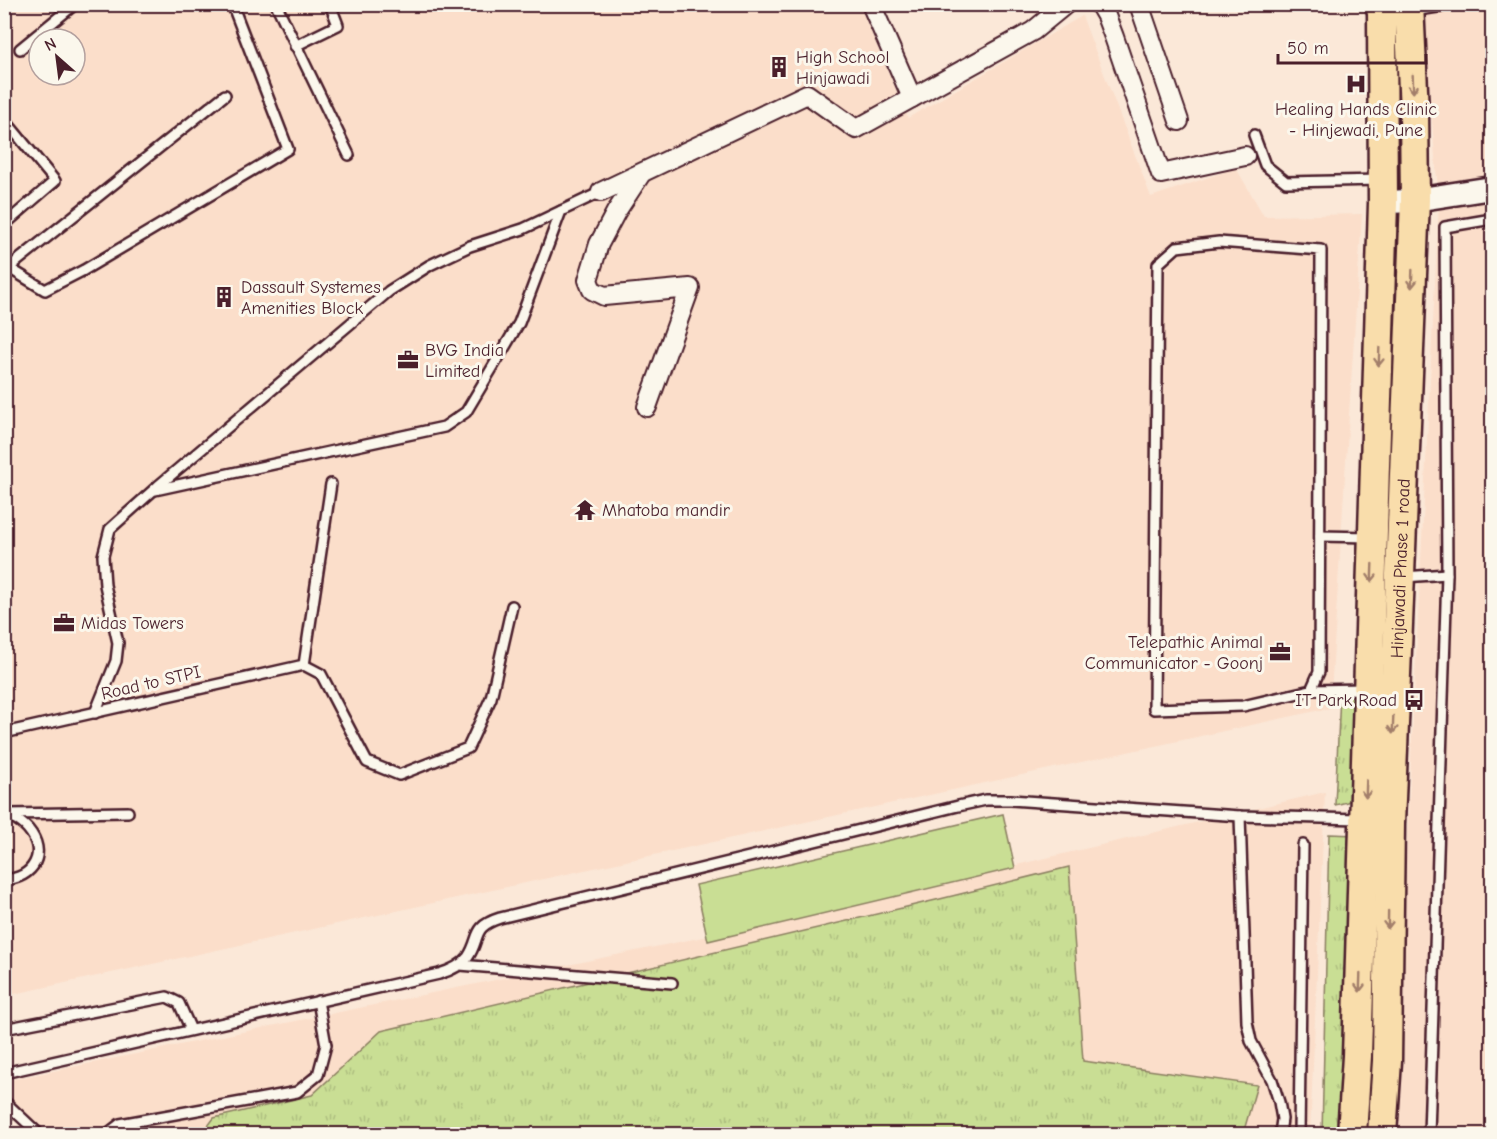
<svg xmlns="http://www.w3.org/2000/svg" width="1497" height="1139" viewBox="0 0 1497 1139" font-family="'Comic Neue',sans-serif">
	<defs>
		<pattern id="grass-tufts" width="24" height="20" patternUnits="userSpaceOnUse" patternTransform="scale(1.5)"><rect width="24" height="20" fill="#c9de94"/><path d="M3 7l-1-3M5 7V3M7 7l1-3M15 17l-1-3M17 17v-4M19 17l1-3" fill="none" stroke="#aebe80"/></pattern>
	</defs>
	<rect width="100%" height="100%" fill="#fbe8d8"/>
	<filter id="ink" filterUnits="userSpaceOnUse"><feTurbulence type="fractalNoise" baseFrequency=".0167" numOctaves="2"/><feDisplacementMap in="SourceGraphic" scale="12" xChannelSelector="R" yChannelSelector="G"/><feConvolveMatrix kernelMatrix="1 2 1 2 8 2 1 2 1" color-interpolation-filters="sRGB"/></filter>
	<g filter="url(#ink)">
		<g fill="#fbdeca" fill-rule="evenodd">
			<path d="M 5,5 L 859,5 L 908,118 L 1082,16 L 1151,197 L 1236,168 L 1264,216 L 1362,214 L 1330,708 L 5,996 ZM 39,39 L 75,39 L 75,75 L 39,75 Z"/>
			<path d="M 1422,5 L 1492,5 L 1492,1134 L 1392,1134 L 1439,203 Z"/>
			<path d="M 1325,792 L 1310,1134 L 29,1134 L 5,1108 L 5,1081 L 771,923 Z"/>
		</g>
		<g fill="url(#grass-tufts)" stroke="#8a7e60" stroke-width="1.5">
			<path d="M 1364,693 L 1359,794 L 1347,802 L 1335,805 L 1340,694 Z"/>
			<path d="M 1329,834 L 1356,835 L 1340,1134 L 1322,1134 Z"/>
			<path d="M 1069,867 L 1083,1061 L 1257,1085 L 1243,1134 L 202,1134 L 214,1118 L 312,1095 L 381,1031 L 936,900 Z"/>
		</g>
		<path fill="#c9de94" stroke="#8a7e60" stroke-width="1.5" d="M 1003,814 L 1015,868 L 708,941 L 696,885 Z"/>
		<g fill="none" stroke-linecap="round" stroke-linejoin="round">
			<defs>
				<g id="service">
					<path d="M 276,4 L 349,155"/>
					<path d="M 1412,11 L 1457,4"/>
					<path d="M 295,46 L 338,25 L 330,4"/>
					<path d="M 20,49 L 75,4"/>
					<path d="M 4,119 L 55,181 L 4,225"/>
					<path d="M 1254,135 L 1265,165 L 1286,182 L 1381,180"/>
					<path d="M 9,268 L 45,290 L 84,270 L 288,149 L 232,4"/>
					<path d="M 6,270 L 225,95"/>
					<path d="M 155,490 L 444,427 L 466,412 L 519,323 L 561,211"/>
					<path d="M 1320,536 L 1371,537"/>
					<path d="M 1404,577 L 1447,574"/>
					<path d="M 304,665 L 321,674 L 367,762 L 399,775 L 468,748 L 491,698 L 512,606"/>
					<path d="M 304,665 L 331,484"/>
					<path d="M 1311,690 L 1319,672 L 1321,250 L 1219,242 L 1177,247 L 1158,264 L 1154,709 L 1243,706 L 1311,690 L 1364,689"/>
					<path d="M 95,713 L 116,661 L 118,643 L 105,585 L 103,556 L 110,529 L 158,486 L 389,291 L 430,265 L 470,246 L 523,229 L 601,192"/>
					<path d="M 4,733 L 304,665"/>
					<path d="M 4,808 L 8,814 L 128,812"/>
					<path d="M 1240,816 L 1247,1022 L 1251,1041 L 1272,1080 L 1279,1102 L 1282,1119 L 1280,1134"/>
					<path d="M 4,880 C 34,878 48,853 28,829 C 23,823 14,818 8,814"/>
					<path d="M 460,965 L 672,983"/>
					<path d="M 4,1029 L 167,997 L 179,1003 L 191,1030"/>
					<path d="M 4,1073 L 439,974 C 449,971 461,966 468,957 C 481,938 471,927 500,918 L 958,806 L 986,800 L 1011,800 L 1240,816 L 1360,819"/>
					<path d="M 4,1101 L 39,1134"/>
					<path d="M 107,1134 L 120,1124 L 297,1092 L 318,1075 L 326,1045 L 318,1001"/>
					<path d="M 1299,1134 L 1303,845"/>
					<path d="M 1429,1134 L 1447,574 L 1445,227 L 1492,219"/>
				</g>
				<g id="minor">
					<path d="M 871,4 L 912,98"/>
					<path d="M 1099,4 L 1106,16 L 1114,37 L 1161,174 L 1245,156"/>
					<path d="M 1139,4 L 1179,121"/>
					<path d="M 641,174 L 616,212 L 599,244 L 588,280 L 592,290 L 604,296 L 690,288 L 647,407"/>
					<path d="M 601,192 L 807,94 L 856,129 L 1033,31 L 1066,4"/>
				</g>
				<path id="tertiary" d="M 1383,203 L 1415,200 L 1492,188"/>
				<g id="primary">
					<path d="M 1352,1134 L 1357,1056 L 1383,203 L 1382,13 L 1380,4"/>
					<path id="s1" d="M 1382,1134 L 1387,1061 L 1390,824 L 1415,200 L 1414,111 L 1409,4"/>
				</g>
			</defs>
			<use href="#service" stroke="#4a1f2b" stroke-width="14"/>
			<use href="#minor" stroke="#4a1f2b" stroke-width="22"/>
			<use href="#tertiary" stroke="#4a1f2b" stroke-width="27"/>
			<use href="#primary" stroke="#4a1f2b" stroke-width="33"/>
			<use href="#service" stroke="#fbf7ec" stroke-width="9"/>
			<use href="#minor" stroke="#fbf7ec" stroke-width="18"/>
			<use href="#tertiary" stroke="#fbf7ec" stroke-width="22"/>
			<use href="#primary" stroke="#f9ddab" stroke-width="28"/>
		</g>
		<defs><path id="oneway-shaft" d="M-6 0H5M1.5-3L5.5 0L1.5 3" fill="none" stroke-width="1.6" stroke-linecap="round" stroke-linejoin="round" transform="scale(1.5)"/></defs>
		<g stroke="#a27e6b">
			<use href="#oneway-shaft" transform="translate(1413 84) rotate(88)"/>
			<use href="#oneway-shaft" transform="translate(1412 279) rotate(92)"/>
			<use href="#oneway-shaft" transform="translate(1379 357) rotate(92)"/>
			<use href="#oneway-shaft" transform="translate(1372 573) rotate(92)"/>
			<use href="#oneway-shaft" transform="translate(1393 725) rotate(92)"/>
			<use href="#oneway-shaft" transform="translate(1366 789) rotate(92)"/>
			<use href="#oneway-shaft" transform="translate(1388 920) rotate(91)"/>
			<use href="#oneway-shaft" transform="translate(1360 983) rotate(92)"/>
		</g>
	</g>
	<defs>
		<symbol id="building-bare" viewBox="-9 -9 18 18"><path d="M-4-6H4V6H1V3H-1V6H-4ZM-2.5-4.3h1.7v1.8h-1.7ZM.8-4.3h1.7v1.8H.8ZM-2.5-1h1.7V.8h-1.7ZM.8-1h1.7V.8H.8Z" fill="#4a1f2b" stroke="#fbf7ec" stroke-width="2.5" paint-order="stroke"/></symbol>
		<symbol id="hospital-bare" viewBox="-9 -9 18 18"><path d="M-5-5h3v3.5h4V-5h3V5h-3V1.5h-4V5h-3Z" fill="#4a1f2b" stroke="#fbf7ec" stroke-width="2.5" paint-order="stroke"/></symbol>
		<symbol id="office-bare" viewBox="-9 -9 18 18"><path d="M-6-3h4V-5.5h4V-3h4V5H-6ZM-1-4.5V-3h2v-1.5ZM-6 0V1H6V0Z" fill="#4a1f2b" stroke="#fbf7ec" stroke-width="2.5" paint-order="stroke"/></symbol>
		<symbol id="temple-bare" viewBox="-9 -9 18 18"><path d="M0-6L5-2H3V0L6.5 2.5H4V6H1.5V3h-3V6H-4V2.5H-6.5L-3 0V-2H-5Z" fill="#4a1f2b" stroke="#fbf7ec" stroke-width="2.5" paint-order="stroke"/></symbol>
		<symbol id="bus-bare" viewBox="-9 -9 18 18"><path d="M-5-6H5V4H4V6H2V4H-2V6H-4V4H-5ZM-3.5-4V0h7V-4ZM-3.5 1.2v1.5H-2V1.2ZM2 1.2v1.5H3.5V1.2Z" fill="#4a1f2b" stroke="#fbf7ec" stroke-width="2.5" paint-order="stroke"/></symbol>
	</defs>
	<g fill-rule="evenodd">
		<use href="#building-bare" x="764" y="52" width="30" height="30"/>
		<use href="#hospital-bare" x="1341" y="69" width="30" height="30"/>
		<use href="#building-bare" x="209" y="282" width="30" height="30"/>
		<use href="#office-bare" x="393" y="345" width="30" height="30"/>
		<use href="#temple-bare" x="570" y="495" width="30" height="30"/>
		<use href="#office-bare" x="49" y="608" width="30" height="30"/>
		<use href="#office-bare" x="1265" y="637" width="30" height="30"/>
		<use href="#bus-bare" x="1399" y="685" width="30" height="30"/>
	</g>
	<g text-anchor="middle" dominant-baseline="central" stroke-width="6" stroke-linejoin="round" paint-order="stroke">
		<g font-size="18" fill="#4a1f2b" stroke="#fbf7ec" text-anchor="start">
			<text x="796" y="57">High School<tspan x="796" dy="21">Hinjawadi</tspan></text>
			<text x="1356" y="109" text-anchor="middle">Healing Hands Clinic<tspan x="1356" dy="21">- Hinjewadi, Pune</tspan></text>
			<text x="241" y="287">Dassault Systemes<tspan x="241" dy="21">Amenities Block</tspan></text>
			<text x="425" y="350">BVG India<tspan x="425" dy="21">Limited</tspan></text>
			<text x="602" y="510">Mhatoba mandir</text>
			<text x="81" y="623">Midas Towers</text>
			<text x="1263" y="642" text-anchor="end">Telepathic Animal<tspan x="1263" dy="21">Communicator - Goonj</tspan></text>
			<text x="1397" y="700" text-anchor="end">IT Park Road</text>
		</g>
		<g font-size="18" fill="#4a1f2b" stroke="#fbf7ec">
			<text stroke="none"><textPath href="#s1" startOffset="566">Hinjawadi Phase 1 road</textPath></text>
			<text transform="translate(151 683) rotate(-13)">Road to STPI</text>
		</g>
	</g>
	<rect width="1497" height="1139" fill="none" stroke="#fbf7ec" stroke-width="24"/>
	<rect x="12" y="12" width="1473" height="1115" fill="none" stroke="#4a1f2b" stroke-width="2" filter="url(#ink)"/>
	<g transform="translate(57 57) rotate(332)"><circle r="28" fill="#fbf7ec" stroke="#b4a19f" stroke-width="1.5"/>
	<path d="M0-4.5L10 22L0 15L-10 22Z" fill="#4a1f2b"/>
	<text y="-9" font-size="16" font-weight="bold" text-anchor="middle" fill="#4a1f2b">N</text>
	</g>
	<path d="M1278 54v9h148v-9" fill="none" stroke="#4a1f2b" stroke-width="3"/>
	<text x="1287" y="54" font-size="18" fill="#4a1f2b" stroke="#fbf7ec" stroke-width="4.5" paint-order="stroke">50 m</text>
</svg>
